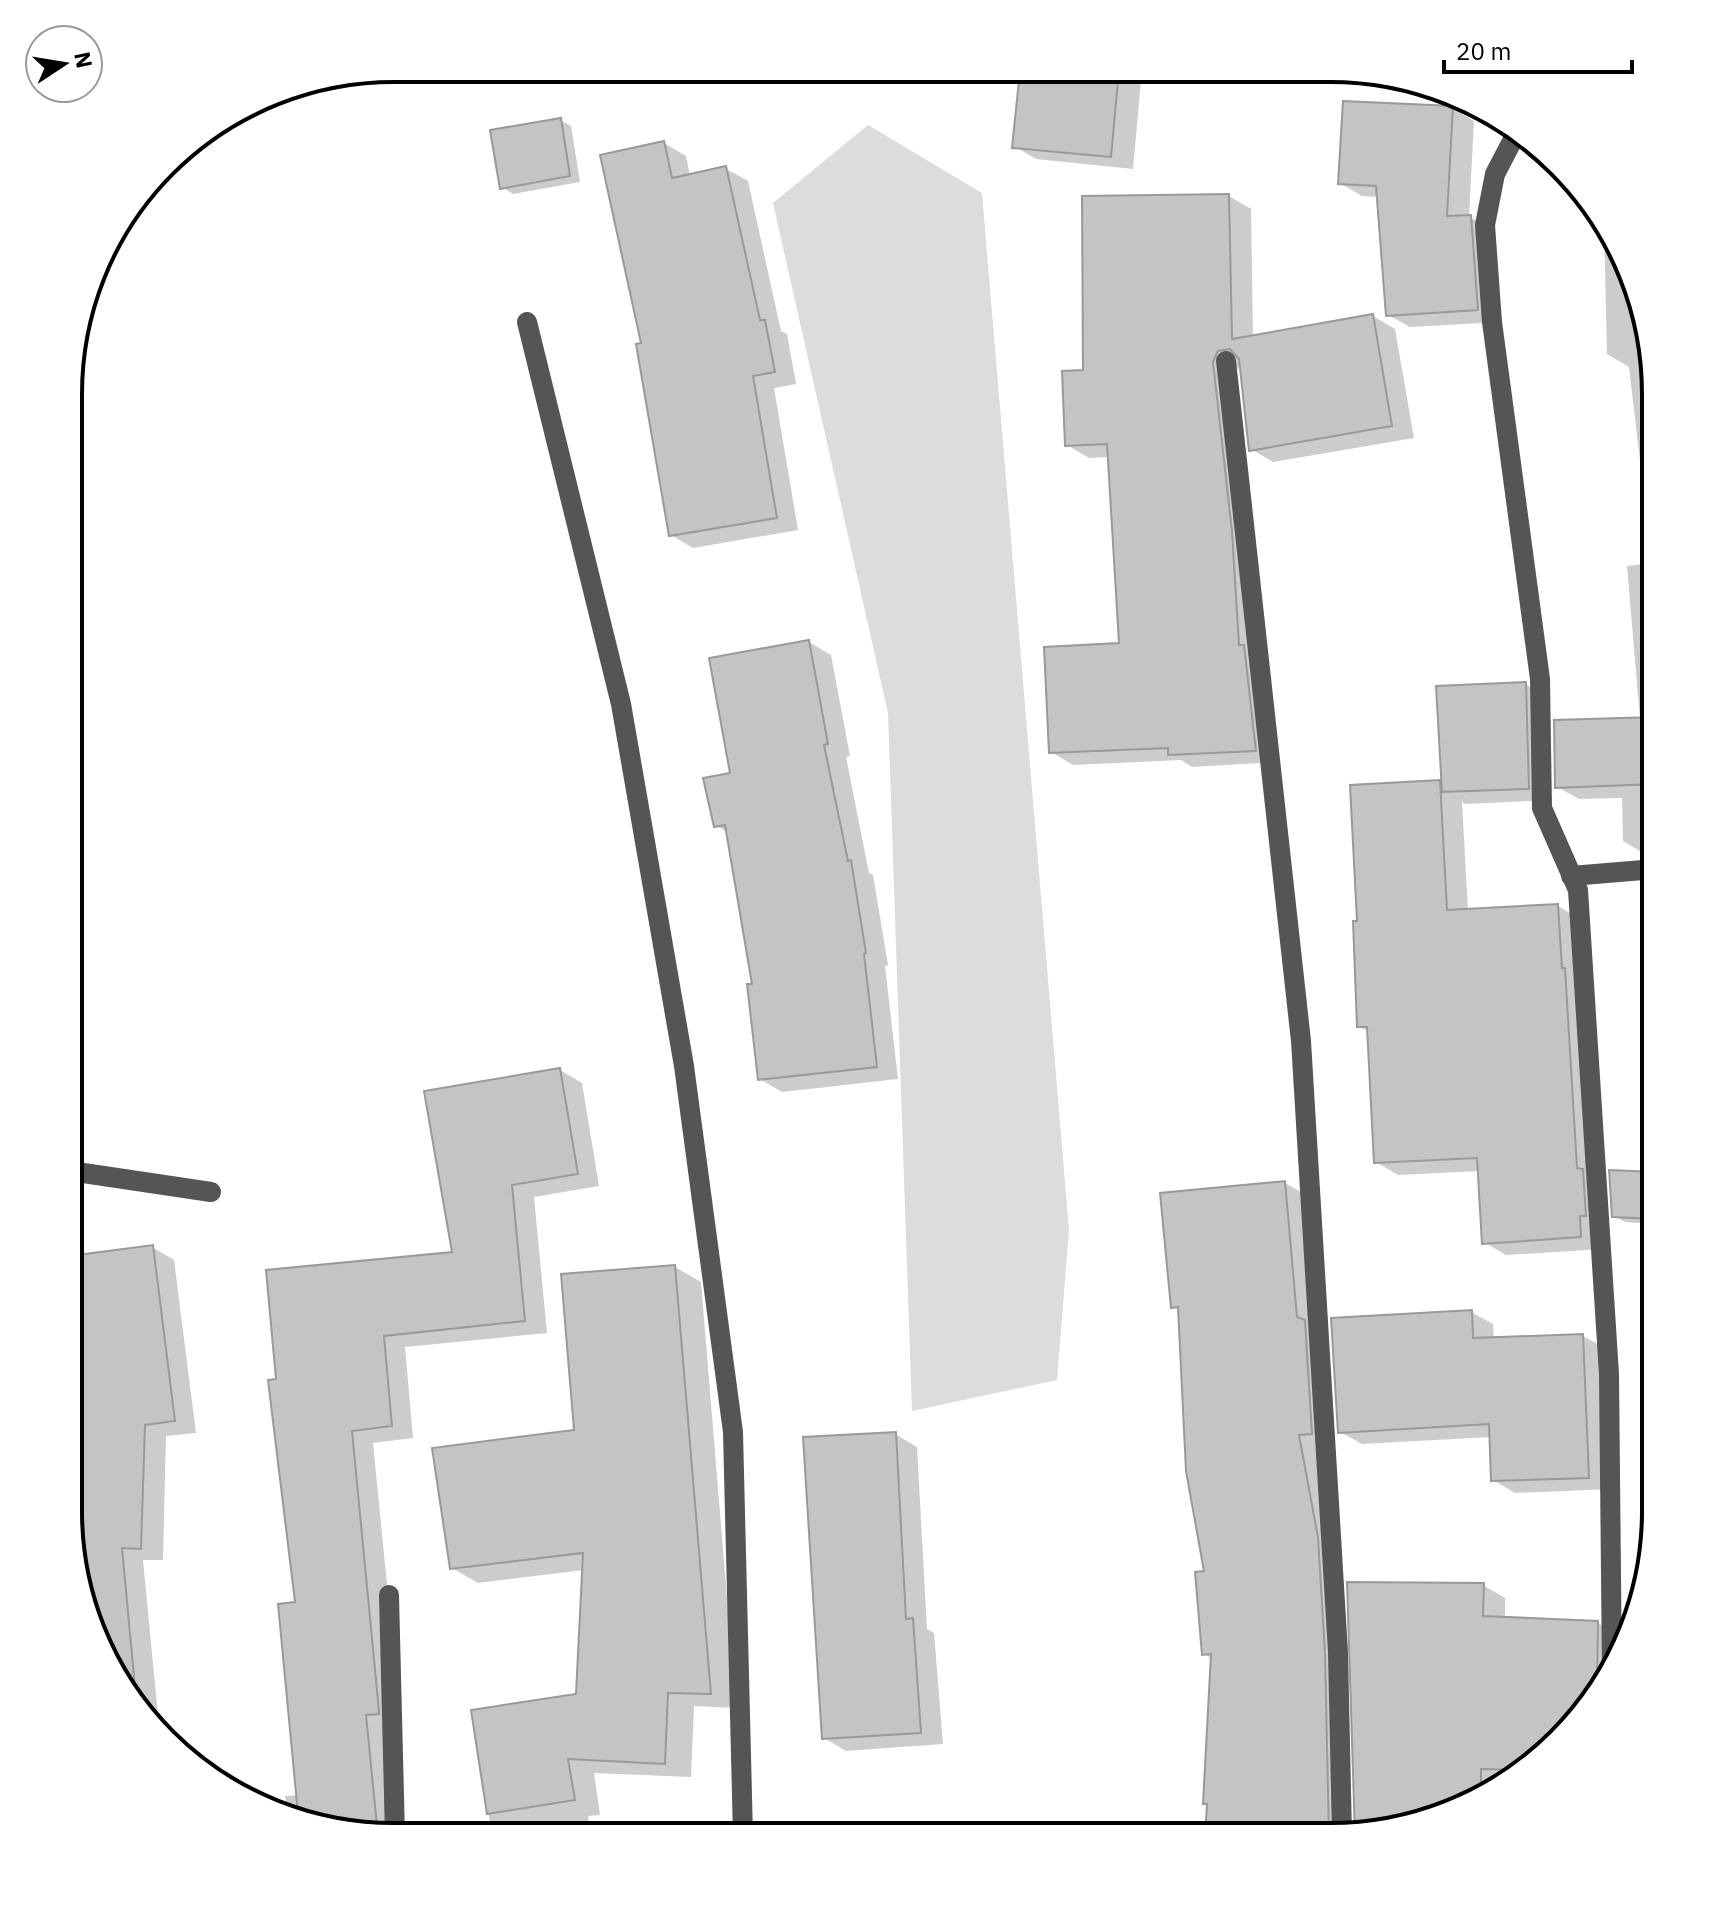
<svg xmlns="http://www.w3.org/2000/svg" width="1724" height="1905" viewBox="0 0 1724 1905" font-family="'IBM Plex Sans',sans-serif">
	<rect width="100%" height="100%" fill="#fff"/>
	<path fill="#dcdcdc" d="M 868,125 L 982,193 L 1069,1230 L 1057,1380 L 912,1411 L 888,713 L 773,203 Z"/>
	<g fill="#0003">
		<path d="M 1022,70 L 1123,70 L 1141,80 L 1133,169 L 1036,159 L 1014,146 Z"/>
		<path d="M 1452,108 L 1474,121 L 1469,217 L 1493,229 L 1500,322 L 1410,327 L 1388,315 L 1379,197 L 1362,196 L 1340,183 Z"/>
		<path d="M 560,120 L 571,126 L 580,182 L 513,194 L 502,187 Z"/>
		<path d="M 664,143 L 686,156 L 690,176 L 726,169 L 748,181 L 781,331 L 787,334 L 796,384 L 774,388 L 798,530 L 693,548 L 671,535 L 643,344 Z"/>
		<path d="M 1229,196 L 1251,209 L 1253,338 L 1373,316 L 1395,329 L 1414,438 L 1273,462 L 1251,449 L 1241,360 L 1235,376 L 1277,762 L 1192,767 L 1181,760 L 1073,765 L 1051,752 L 1122,645 L 1110,457 L 1089,458 L 1067,445 L 1086,372 Z"/>
		<path d="M 1604,223 L 1639,290 L 1655,373 L 1655,854 L 1645,854 L 1623,841 L 1622,798 L 1579,799 L 1557,787 L 1640,719 L 1627,566 L 1652,563 L 1629,367 L 1607,354 Z"/>
		<path d="M 809,642 L 831,655 L 850,756 L 846,757 L 869,873 L 873,875 L 888,965 L 885,966 L 898,1079 L 782,1092 L 760,1079 L 754,986 L 729,833 L 715,825 L 732,775 Z"/>
		<path d="M 1525,684 L 1547,696 L 1550,800 L 1466,804 L 1462,802 L 1468,911 L 1558,906 L 1580,919 L 1602,1249 L 1506,1255 L 1484,1242 L 1480,1171 L 1398,1175 L 1376,1162 L 1369,1032 L 1359,1026 L 1360,923 L 1440,782 L 1443,785 Z"/>
		<path d="M 560,1070 L 582,1083 L 599,1186 L 534,1197 L 547,1333 L 405,1347 L 413,1438 L 373,1443 L 401,1726 L 398,1836 L 373,1836 L 287,1810 L 285,1796 L 298,1795 L 297,1604 L 278,1381 L 454,1254 Z"/>
		<path d="M 1611,1172 L 1655,1174 L 1655,1224 L 1625,1222 L 1614,1216 Z"/>
		<path d="M 1285,1183 L 1307,1195 L 1352,1836 L 1207,1836 L 1209,1805 L 1205,1803 L 1213,1659 L 1204,1654 L 1207,1573 L 1180,1311 L 1173,1307 Z"/>
		<path d="M 152,1247 L 174,1260 L 196,1433 L 166,1436 L 163,1560 L 143,1560 L 159,1726 L 123,1692 L 85,1615 L 69,1532 L 70,1258 Z"/>
		<path d="M 675,1267 L 701,1282 L 736,1708 L 694,1706 L 691,1777 L 594,1773 L 600,1815 L 588,1816 L 591,1836 L 492,1836 L 473,1711 L 578,1696 L 584,1570 L 478,1583 L 452,1568 L 576,1431 Z"/>
		<path d="M 1471,1312 L 1493,1324 L 1494,1339 L 1583,1336 L 1605,1348 L 1611,1489 L 1515,1493 L 1493,1480 L 1491,1437 L 1362,1444 L 1340,1432 Z"/>
		<path d="M 895,1434 L 917,1447 L 927,1629 L 934,1633 L 943,1744 L 846,1751 L 824,1738 Z"/>
		<path d="M 1483,1585 L 1505,1598 L 1505,1619 L 1598,1623 L 1620,1635 L 1613,1674 L 1511,1782 L 1434,1820 L 1357,1835 Z"/>
	</g>
	<g fill="#c4c4c4" stroke="#999" stroke-width="2">
		<path d="M 1020,70 L 1119,70 L 1111,157 L 1012,148 Z"/>
		<path d="M 1343,101 L 1453,106 L 1447,216 L 1471,215 L 1478,310 L 1386,316 L 1376,186 L 1338,184 Z"/>
		<path d="M 561,118 L 570,176 L 500,189 L 490,130 Z"/>
		<path d="M 664,141 L 672,178 L 726,166 L 760,320 L 765,320 L 775,372 L 753,376 L 777,518 L 669,536 L 636,344 L 641,343 L 600,155 Z"/>
		<path d="M 1229,194 L 1232,339 L 1373,314 L 1392,426 L 1249,451 L 1239,359 L 1230,349 L 1218,351 L 1213,362 L 1232,531 L 1239,645 L 1244,645 L 1256,751 L 1168,755 L 1168,748 L 1049,753 L 1044,647 L 1119,643 L 1107,444 L 1065,446 L 1062,371 L 1083,370 L 1082,196 Z"/>
		<path d="M 809,640 L 828,744 L 824,745 L 848,861 L 851,860 L 866,953 L 864,954 L 877,1067 L 758,1080 L 747,984 L 752,984 L 725,825 L 714,827 L 703,778 L 730,773 L 709,658 Z"/>
		<path d="M 1526,682 L 1529,789 L 1442,792 L 1436,686 Z"/>
		<path d="M 1655,717 L 1655,784 L 1555,788 L 1554,720 Z"/>
		<path d="M 1440,780 L 1447,910 L 1558,904 L 1562,968 L 1565,968 L 1577,1168 L 1583,1169 L 1586,1216 L 1580,1216 L 1581,1237 L 1482,1244 L 1477,1158 L 1374,1163 L 1367,1027 L 1357,1027 L 1353,921 L 1357,921 L 1350,785 Z"/>
		<path d="M 560,1068 L 578,1174 L 512,1185 L 525,1321 L 384,1336 L 392,1426 L 352,1431 L 379,1711 L 379,1714 L 366,1715 L 378,1836 L 373,1836 L 298,1814 L 278,1604 L 295,1602 L 268,1380 L 276,1379 L 266,1270 L 452,1252 L 424,1091 Z"/>
		<path d="M 1609,1170 L 1655,1172 L 1655,1219 L 1612,1217 Z"/>
		<path d="M 1285,1181 L 1297,1317 L 1305,1320 L 1312,1434 L 1299,1435 L 1318,1537 L 1325,1653 L 1329,1836 L 1205,1836 L 1207,1804 L 1203,1804 L 1211,1654 L 1202,1655 L 1195,1572 L 1204,1571 L 1186,1471 L 1178,1307 L 1171,1308 L 1160,1193 Z"/>
		<path d="M 153,1245 L 175,1421 L 145,1425 L 141,1549 L 122,1548 L 135,1687 L 121,1689 L 85,1615 L 69,1532 L 70,1256 Z"/>
		<path d="M 675,1265 L 711,1694 L 668,1693 L 665,1764 L 568,1759 L 575,1800 L 487,1814 L 471,1710 L 576,1694 L 583,1553 L 450,1569 L 432,1448 L 574,1430 L 561,1274 Z"/>
		<path d="M 1472,1310 L 1473,1338 L 1583,1334 L 1589,1478 L 1491,1481 L 1489,1424 L 1338,1433 L 1331,1318 Z"/>
		<path d="M 896,1432 L 906,1619 L 913,1618 L 921,1733 L 822,1739 L 803,1437 Z"/>
		<path d="M 1347,1582 L 1484,1583 L 1483,1616 L 1598,1621 L 1597,1690 L 1522,1770 L 1481,1769 L 1481,1797 L 1434,1820 L 1355,1836 Z"/>
	</g>
	<g fill="none" stroke-linecap="round" stroke-linejoin="round">
		<g stroke="#555" stroke-width="20">
			<path d="M 1518,130 L 1495,174 L 1485,225 L 1492,322 L 1540,679 L 1542,808 L 1578,890 L 1609,1374 L 1612,1674"/>
			<path d="M 527,322 L 621,704 L 684,1066 L 733,1432 L 743,1836"/>
			<path d="M 1226,361 L 1301,1041 L 1338,1652 L 1342,1836"/>
			<path d="M 1571,876 L 1655,869"/>
			<path d="M 70,1171 L 211,1192"/>
			<path d="M 389,1595 L 395,1836"/>
		</g>
	</g>
	<path d="M0 0H1724V1905H0ZM394 82H1330A312 312 0 0 1 1642 394V1511A312 312 0 0 1 1330 1823H394A312 312 0 0 1 82 1511V394A312 312 0 0 1 394 82Z" fill="#fff" fill-rule="evenodd"/>
	<path fill="none" stroke="#000" stroke-width="4" d="M394 82H1330A312 312 0 0 1 1642 394V1511A312 312 0 0 1 1330 1823H394A312 312 0 0 1 82 1511V394A312 312 0 0 1 394 82Z"/>
	<g transform="translate(64 64) rotate(78)"><circle r="38" fill="#ffffff" stroke="#999999" stroke-width="2"/>
	<path d="M0-6L14 30L0 20L-14 30Z" fill="#000000"/>
	<text y="-12" font-size="22" font-weight="bold" text-anchor="middle" fill="#000000">N</text>
	</g>
	<path d="M1444 60v12h188v-12" fill="none" stroke="#000000" stroke-width="4"/>
	<text x="1456" y="60" font-size="24" fill="#000000" stroke="#ffffff" stroke-width="6" paint-order="stroke">20 m</text>
</svg>
